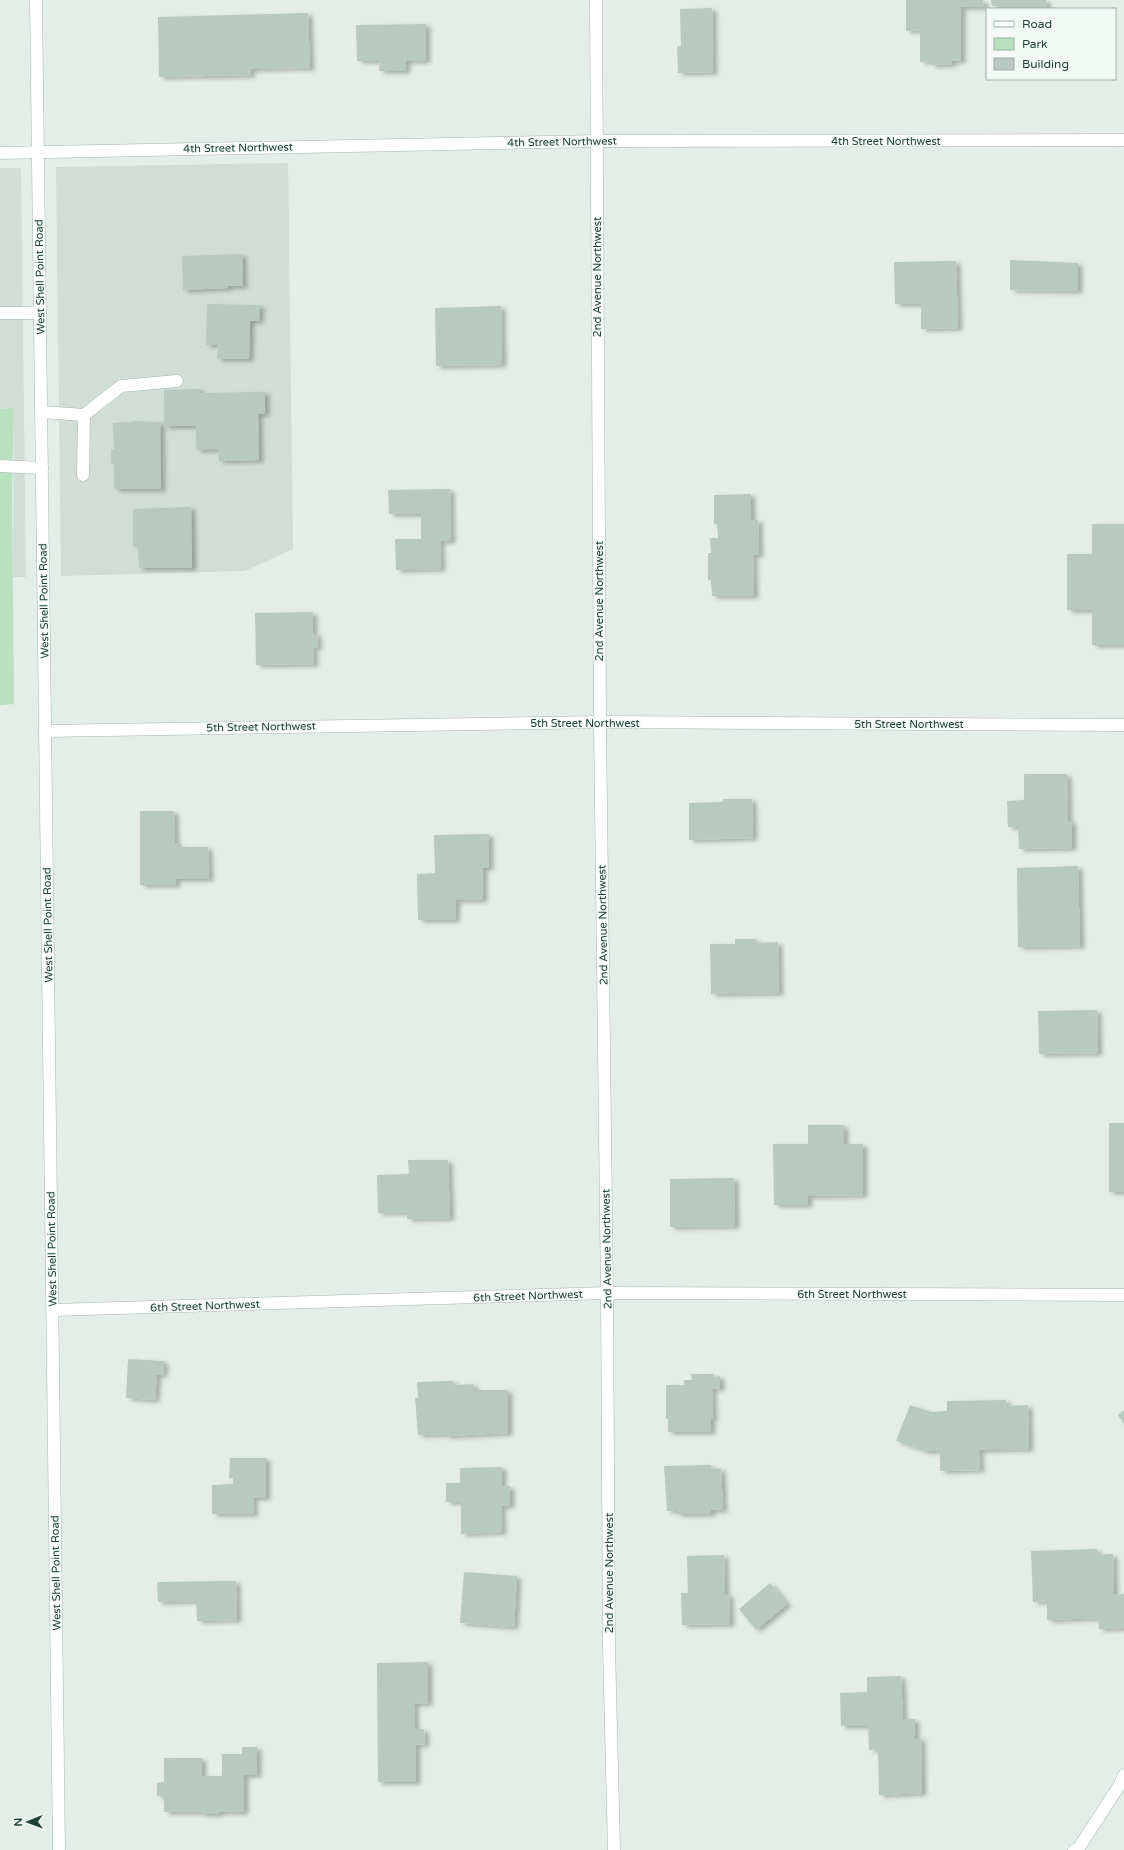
<svg xmlns="http://www.w3.org/2000/svg" width="1124" height="1850" viewBox="0 0 1124 1850" font-family="'Varela Round',sans-serif">
	<defs>
		<filter id="shadow"><feDropShadow dx="4.5" dy="2.5" stdDeviation="2" flood-color="#0004"/></filter>
	</defs>
	<rect width="100%" height="100%" fill="#e2eee7"/>
	<g fill="#d0ded6">
		<path d="M 288,163 L 293,549 L 245,571 L 61,576 L 56,167 Z"/>
		<path d="M 0,168 L 21,168 L 26,577 L 13,577 L 14,408 L 0,409 Z"/>
	</g>
	<path fill="#b9e1c0" d="M 14,408 L 12,491 L 14,704 L 0,705 L 0,409 Z"/>
	<g fill="#b7c9c0" filter="url(#shadow)">
		<path d="M 906,0 L 983,0 L 984,7 L 961,7 L 961,61 L 952,61 L 952,64 L 931,65 L 931,61 L 920,62 L 920,30 L 906,31 Z"/>
		<path d="M 991,0 L 1046,0 L 1047,9 L 999,9 L 999,6 L 992,6 Z"/>
		<path d="M 712,8 L 713,72 L 678,73 L 677,46 L 681,46 L 680,9 Z"/>
		<path d="M 308,13 L 310,68 L 250,69 L 251,75 L 159,77 L 158,17 Z"/>
		<path d="M 426,24 L 426,61 L 406,61 L 406,71 L 379,71 L 380,61 L 357,61 L 356,25 Z"/>
		<path d="M 242,254 L 243,286 L 228,286 L 228,288 L 183,290 L 182,256 Z"/>
		<path d="M 1010,260 L 1078,263 L 1078,291 L 1010,290 Z"/>
		<path d="M 956,261 L 958,328 L 921,329 L 921,304 L 895,304 L 894,262 Z"/>
		<path d="M 207,304 L 260,305 L 259,321 L 250,321 L 249,359 L 217,359 L 218,345 L 206,345 Z"/>
		<path d="M 501,306 L 502,365 L 436,366 L 435,308 Z"/>
		<path d="M 200,389 L 200,393 L 265,392 L 265,414 L 258,414 L 259,460 L 219,461 L 218,449 L 196,450 L 196,426 L 164,426 L 164,390 Z"/>
		<path d="M 133,421 L 160,422 L 161,489 L 114,489 L 114,464 L 111,464 L 111,449 L 114,449 L 113,423 L 133,422 Z"/>
		<path d="M 450,489 L 451,541 L 440,541 L 441,569 L 396,570 L 395,539 L 421,539 L 421,514 L 389,514 L 388,490 Z"/>
		<path d="M 751,494 L 751,520 L 758,520 L 759,555 L 753,555 L 754,596 L 712,596 L 711,580 L 708,580 L 708,553 L 711,553 L 710,538 L 718,538 L 717,524 L 714,524 L 714,495 Z"/>
		<path d="M 191,507 L 192,568 L 139,568 L 138,547 L 133,547 L 133,509 Z"/>
		<path d="M 1092,524 L 1124,524 L 1124,645 L 1092,645 L 1092,610 L 1067,610 L 1067,554 L 1092,554 Z"/>
		<path d="M 313,612 L 313,634 L 317,634 L 318,647 L 313,648 L 314,664 L 256,665 L 255,613 Z"/>
		<path d="M 1024,774 L 1067,774 L 1068,821 L 1072,821 L 1072,848 L 1019,849 L 1018,827 L 1008,827 L 1007,801 L 1024,800 Z"/>
		<path d="M 723,799 L 752,799 L 753,838 L 689,840 L 689,803 L 723,802 Z"/>
		<path d="M 140,811 L 174,811 L 175,843 L 178,843 L 178,847 L 208,847 L 209,879 L 176,879 L 176,885 L 140,885 Z"/>
		<path d="M 489,834 L 489,868 L 483,868 L 483,900 L 456,900 L 455,920 L 418,920 L 417,874 L 435,873 L 434,835 Z"/>
		<path d="M 1078,866 L 1080,946 L 1018,947 L 1017,868 Z"/>
		<path d="M 735,939 L 756,939 L 756,943 L 778,942 L 779,993 L 711,994 L 710,944 L 735,944 Z"/>
		<path d="M 1097,1010 L 1098,1053 L 1039,1054 L 1038,1011 Z"/>
		<rect x="1109" y="1123" width="15" height="69"/>
		<path d="M 808,1125 L 844,1125 L 844,1144 L 863,1144 L 863,1195 L 808,1196 L 808,1205 L 774,1205 L 773,1144 L 808,1144 Z"/>
		<path d="M 408,1160 L 448,1160 L 450,1218 L 407,1219 L 407,1212 L 378,1213 L 377,1175 L 409,1174 Z"/>
		<path d="M 734,1178 L 735,1226 L 670,1227 L 670,1179 Z"/>
		<path d="M 128,1359 L 164,1361 L 163,1375 L 157,1374 L 155,1400 L 126,1398 Z"/>
		<path d="M 691,1374 L 713,1374 L 713,1377 L 720,1376 L 720,1388 L 712,1389 L 713,1419 L 711,1419 L 711,1432 L 668,1432 L 668,1419 L 666,1419 L 666,1385 L 684,1385 L 684,1380 L 692,1380 Z"/>
		<path d="M 454,1381 L 454,1385 L 473,1384 L 474,1390 L 508,1390 L 508,1433 L 446,1436 L 446,1434 L 418,1435 L 415,1398 L 418,1398 L 417,1382 Z"/>
		<path d="M 1006,1400 L 1007,1406 L 1028,1405 L 1029,1449 L 979,1450 L 980,1470 L 940,1471 L 940,1451 L 925,1451 L 896,1441 L 910,1405 L 931,1412 L 947,1411 L 947,1401 Z"/>
		<path d="M 1124,1410 L 1124,1424 L 1118,1415 Z"/>
		<path d="M 230,1458 L 266,1458 L 266,1498 L 253,1498 L 254,1514 L 212,1514 L 212,1485 L 233,1484 L 233,1478 L 229,1478 Z"/>
		<path d="M 711,1465 L 711,1469 L 721,1468 L 723,1510 L 711,1510 L 711,1514 L 677,1514 L 677,1511 L 667,1511 L 664,1466 Z"/>
		<path d="M 502,1467 L 502,1486 L 510,1486 L 510,1506 L 501,1506 L 502,1532 L 461,1534 L 461,1502 L 446,1502 L 446,1483 L 460,1483 L 460,1468 Z"/>
		<path d="M 1097,1549 L 1097,1555 L 1113,1554 L 1114,1595 L 1124,1594 L 1124,1628 L 1099,1629 L 1098,1618 L 1047,1620 L 1047,1601 L 1033,1602 L 1031,1551 Z"/>
		<path d="M 724,1555 L 725,1594 L 729,1594 L 730,1624 L 682,1625 L 681,1593 L 688,1593 L 687,1556 Z"/>
		<path d="M 464,1572 L 517,1576 L 514,1627 L 460,1623 Z"/>
		<path d="M 236,1581 L 237,1620 L 197,1621 L 196,1601 L 158,1602 L 157,1582 Z"/>
		<path d="M 770,1583 L 787,1604 L 756,1630 L 739,1609 Z"/>
		<path d="M 428,1662 L 428,1703 L 414,1704 L 415,1729 L 424,1729 L 425,1744 L 416,1745 L 416,1782 L 378,1782 L 377,1663 Z"/>
		<path d="M 901,1676 L 903,1719 L 915,1719 L 915,1738 L 921,1738 L 922,1793 L 879,1795 L 878,1749 L 869,1750 L 868,1726 L 841,1726 L 840,1693 L 867,1692 L 867,1677 Z"/>
		<path d="M 242,1747 L 257,1747 L 257,1775 L 244,1775 L 244,1812 L 219,1812 L 219,1814 L 201,1814 L 201,1812 L 164,1812 L 164,1796 L 157,1796 L 157,1783 L 164,1782 L 164,1758 L 202,1758 L 202,1776 L 222,1776 L 222,1754 L 242,1754 Z"/>
	</g>
	<g fill="none" stroke-linecap="round" stroke-linejoin="round">
		<defs>
			<g id="lane">
				<path d="M 0,313 L 40,313"/>
				<path d="M 42,412 L 84,415 L 83,475"/>
				<path d="M 84,415 L 121,386 L 177,381"/>
				<path d="M 0,466 L 42,468"/>
			</g>
			<g id="street">
				<path d="M 596,0 L 600,722 L 607,1293 L 609,1647 L 614,1850"/>
				<path d="M 0,153 L 597,141 L 1124,140"/>
				<path d="M 46,731 L 600,722 L 1124,725"/>
				<path d="M 53,1310 L 607,1293 L 1124,1295"/>
				<path d="M 1074,1850 L 1078,1849 L 1119,1786 L 1124,1775"/>
			</g>
			<path id="secondary" d="M 36,0 L 59,1850"/>
		</defs>
		<use href="#lane" stroke="#a4b7ae" stroke-width="13"/>
		<use href="#street" stroke="#a4b7ae" stroke-width="13"/>
		<use href="#secondary" stroke="#9fbaae" stroke-width="13"/>
		<use href="#lane" stroke="#fff" stroke-width="12"/>
		<use href="#street" stroke="#fff" stroke-width="12"/>
		<use href="#secondary" stroke="#fff" stroke-width="12"/>
	</g>
	<g text-anchor="middle" dominant-baseline="central" stroke-width="3" stroke-linejoin="round" paint-order="stroke">
		<g font-size="11" fill="#204135" stroke="#f3faf6">
			<text x="886" y="141">4th Street Northwest</text>
			<text transform="translate(562 142) rotate(-1)">4th Street Northwest</text>
			<text transform="translate(238 148) rotate(-1)">4th Street Northwest</text>
			<text transform="translate(40 277) rotate(-91)">West Shell Point Road</text>
			<text transform="translate(597 277) rotate(-90)">2nd Avenue Northwest</text>
			<text transform="translate(44 601) rotate(-91)">West Shell Point Road</text>
			<text transform="translate(599 601) rotate(-90)">2nd Avenue Northwest</text>
			<text x="585" y="723">5th Street Northwest</text>
			<text x="909" y="724">5th Street Northwest</text>
			<text transform="translate(261 727) rotate(-1)">5th Street Northwest</text>
			<text transform="translate(48 925) rotate(-91)">West Shell Point Road</text>
			<text transform="translate(603 925) rotate(-91)">2nd Avenue Northwest</text>
			<text transform="translate(52 1249) rotate(-91)">West Shell Point Road</text>
			<text transform="translate(607 1249) rotate(-91)">2nd Avenue Northwest</text>
			<text x="852" y="1294">6th Street Northwest</text>
			<text transform="translate(528 1296) rotate(-2)">6th Street Northwest</text>
			<text transform="translate(205 1306) rotate(-2)">6th Street Northwest</text>
			<text transform="translate(56 1573) rotate(-91)">West Shell Point Road</text>
			<text transform="translate(609 1573) rotate(-90)">2nd Avenue Northwest</text>
		</g>
	</g>
	<rect x="986" y="8" width="130" height="72" fill="#f3faf6" stroke="#9fb0a9"/>
	<rect x="994" y="21" width="20" height="6" fill="#ffffff" stroke="#9fb0a9"/>
	<text x="1022" y="28" font-size="12" fill="#204135">Road</text>
	<rect x="994" y="38" width="20" height="12" fill="#b9e1c0" stroke="#9fb0a9"/>
	<text x="1022" y="48" font-size="12" fill="#204135">Park</text>
	<rect x="994" y="58" width="20" height="12" fill="#b7c9c0" stroke="#9fb0a9"/>
	<text x="1022" y="68" font-size="12" fill="#204135">Building</text>
	<g transform="translate(28 1822) rotate(269)" stroke="#f3faf6" stroke-width="3" paint-order="stroke">
	<path d="M0-3L7 15L0 10L-7 15Z" fill="#204135"/>
	<text y="-6" font-size="11" font-weight="bold" text-anchor="middle" fill="#204135">N</text>
	</g>
</svg>
